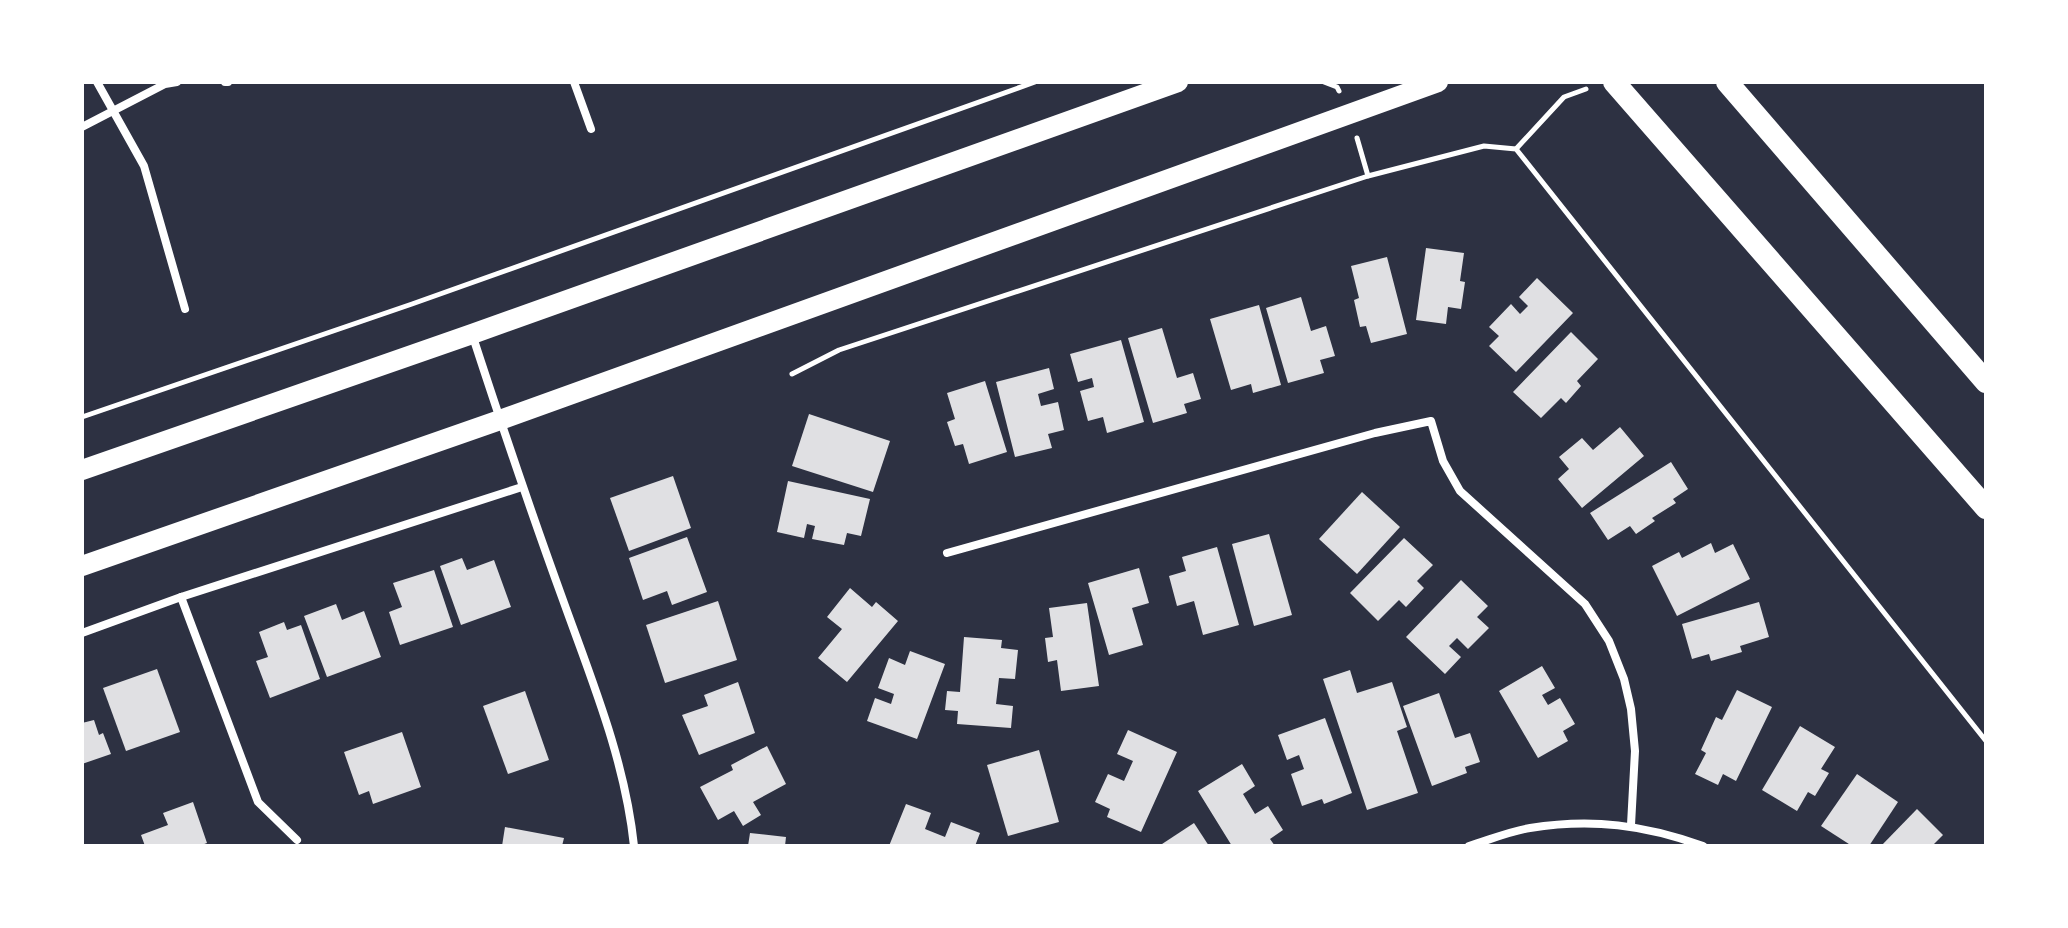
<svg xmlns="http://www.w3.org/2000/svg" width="2068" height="928" viewBox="0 0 2068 928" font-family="'Fira Sans Condensed',sans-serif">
	<rect width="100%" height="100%" fill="#2d3142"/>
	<g fill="#e0e0e3">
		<path d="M 1426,248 L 1464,253 L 1460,281 L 1465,282 L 1461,309 L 1448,307 L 1446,324 L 1416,320 Z"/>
		<path d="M 1387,257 L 1407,334 L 1371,343 L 1366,326 L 1360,327 L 1354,300 L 1359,298 L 1351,266 Z"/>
		<path d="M 1537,278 L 1573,313 L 1516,372 L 1489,346 L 1499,336 L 1489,327 L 1511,304 L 1520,314 L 1528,306 L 1519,297 Z"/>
		<path d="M 1301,297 L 1311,331 L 1326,326 L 1335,356 L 1320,360 L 1324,373 L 1288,383 L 1266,308 Z"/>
		<path d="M 1259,305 L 1281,385 L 1253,393 L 1251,384 L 1231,390 L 1210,319 Z"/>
		<path d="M 1162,328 L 1177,378 L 1193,373 L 1201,399 L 1184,404 L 1187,413 L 1153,423 L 1128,338 Z"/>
		<path d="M 1571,332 L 1598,359 L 1577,381 L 1581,386 L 1566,403 L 1561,398 L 1541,418 L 1513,392 Z"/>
		<path d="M 1121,340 L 1144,422 L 1107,433 L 1103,417 L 1088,421 L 1080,391 L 1094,387 L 1092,378 L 1078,382 L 1070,354 Z"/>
		<path d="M 1049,368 L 1054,389 L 1038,394 L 1041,406 L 1058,402 L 1064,430 L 1048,434 L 1052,448 L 1015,457 L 996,382 Z"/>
		<path d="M 985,381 L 1007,452 L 969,464 L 963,444 L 955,446 L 947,422 L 955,419 L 947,393 Z"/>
		<path d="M 809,414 L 890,441 L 873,492 L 792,466 Z"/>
		<path d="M 1620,427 L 1644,456 L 1582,508 L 1558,479 L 1569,469 L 1559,457 L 1582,438 L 1593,450 Z"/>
		<path d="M 1671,462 L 1688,489 L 1673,499 L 1676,503 L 1652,518 L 1655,521 L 1636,534 L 1630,526 L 1608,540 L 1590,513 Z"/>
		<path d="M 673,476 L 691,528 L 629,551 L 610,498 Z"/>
		<path d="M 788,481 L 870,499 L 861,536 L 847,533 L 844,545 L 812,539 L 815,526 L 807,524 L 804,538 L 777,532 Z"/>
		<path d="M 1362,492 L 1400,527 L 1357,574 L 1319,539 Z"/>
		<path d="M 1269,534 L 1292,615 L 1254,626 L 1232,544 Z"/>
		<path d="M 687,537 L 707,592 L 672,605 L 667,591 L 643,600 L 629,558 Z"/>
		<path d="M 1404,538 L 1433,565 L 1417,581 L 1424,588 L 1406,607 L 1399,600 L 1378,621 L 1350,593 Z"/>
		<path d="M 1711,543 L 1715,553 L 1733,544 L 1750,579 L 1677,616 L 1652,566 L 1679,552 L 1682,558 Z"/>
		<path d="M 1217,547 L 1239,625 L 1203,635 L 1194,601 L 1177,606 L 1169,576 L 1186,571 L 1182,557 Z"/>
		<path d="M 462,558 L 467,570 L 494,560 L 511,607 L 461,625 L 440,566 Z"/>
		<path d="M 1139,568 L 1149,603 L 1132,608 L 1143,645 L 1109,655 L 1088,583 Z"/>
		<path d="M 434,570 L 453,627 L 400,645 L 389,612 L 402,607 L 393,583 Z"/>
		<path d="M 1461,580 L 1488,606 L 1477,617 L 1489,628 L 1468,649 L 1457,638 L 1449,646 L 1461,657 L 1445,674 L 1406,637 Z"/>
		<path d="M 850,588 L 872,607 L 876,602 L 898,621 L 847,682 L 818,658 L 842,629 L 827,617 Z"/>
		<path d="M 718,601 L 737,660 L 665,683 L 646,625 Z"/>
		<path d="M 1759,602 L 1769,637 L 1740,646 L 1742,652 L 1711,661 L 1709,654 L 1692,659 L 1682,624 Z"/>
		<path d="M 1087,603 L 1099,686 L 1061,691 L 1057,660 L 1048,662 L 1045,638 L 1053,637 L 1049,608 Z"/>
		<path d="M 336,604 L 342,620 L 364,611 L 381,657 L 327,677 L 304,616 Z"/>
		<path d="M 284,622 L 287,630 L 301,625 L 320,679 L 270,698 L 256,661 L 268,657 L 259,632 Z"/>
		<path d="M 964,637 L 1002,640 L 1001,648 L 1018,650 L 1015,679 L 999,678 L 996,704 L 1013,706 L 1011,728 L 957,724 L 958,711 L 945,710 L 947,691 L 960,692 Z"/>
		<path d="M 910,651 L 945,664 L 917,739 L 867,721 L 875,698 L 891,704 L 894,694 L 878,688 L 889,658 L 905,665 Z"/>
		<path d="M 1542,666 L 1555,688 L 1542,695 L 1548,705 L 1560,698 L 1575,724 L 1563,731 L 1568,741 L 1538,758 L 1499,691 Z"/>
		<path d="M 157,669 L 180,732 L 126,751 L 103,688 Z"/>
		<path d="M 1350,670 L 1357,693 L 1392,682 L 1407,727 L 1397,731 L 1418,793 L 1367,810 L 1323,679 Z"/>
		<path d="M 738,682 L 755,733 L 699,755 L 682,715 L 708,706 L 704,695 Z"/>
		<path d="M 1737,690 L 1772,707 L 1736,781 L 1723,774 L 1718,785 L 1695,774 L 1706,753 L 1701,750 L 1716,717 L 1722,720 Z"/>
		<path d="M 525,691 L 549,760 L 508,774 L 483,706 Z"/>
		<path d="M 1439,693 L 1455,738 L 1470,733 L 1480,762 L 1465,767 L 1467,773 L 1432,786 L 1403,706 Z"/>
		<path d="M 1325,718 L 1352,793 L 1324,804 L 1322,799 L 1302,806 L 1291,774 L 1304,769 L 1299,755 L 1287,760 L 1278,735 Z"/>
		<path d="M 94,720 L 99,735 L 103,733 L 111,754 L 82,764 L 82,723 Z"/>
		<path d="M 1800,726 L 1835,747 L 1821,769 L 1829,773 L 1815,796 L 1808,792 L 1797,811 L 1762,790 Z"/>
		<path d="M 1128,730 L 1177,752 L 1141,832 L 1107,817 L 1110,809 L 1095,802 L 1108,774 L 1124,781 L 1133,761 L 1117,754 Z"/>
		<path d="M 402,732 L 421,787 L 373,804 L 369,791 L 359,795 L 344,752 Z"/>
		<path d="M 767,746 L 786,784 L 753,802 L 761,815 L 743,826 L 734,811 L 718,820 L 700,787 L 733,770 L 731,765 Z"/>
		<path d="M 1039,750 L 1059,822 L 1008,836 L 987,765 Z"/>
		<path d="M 1242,764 L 1255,786 L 1243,794 L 1255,814 L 1268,806 L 1283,830 L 1270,839 L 1275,846 L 1232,846 L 1198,791 Z"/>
		<path d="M 1857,774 L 1898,802 L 1869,846 L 1852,846 L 1821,826 Z"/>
		<path d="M 193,802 L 207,843 L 199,846 L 145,846 L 141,835 L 168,825 L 163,813 Z"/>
		<path d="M 906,804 L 931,813 L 925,829 L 945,837 L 951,822 L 980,833 L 975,846 L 889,846 Z"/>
		<path d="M 1917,809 L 1943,835 L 1932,846 L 1881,846 Z"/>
		<path d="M 1194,823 L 1209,846 L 1159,846 Z"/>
		<path d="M 505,827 L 564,838 L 562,846 L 502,846 Z"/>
		<path d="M 750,833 L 786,837 L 785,846 L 748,846 Z"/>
	</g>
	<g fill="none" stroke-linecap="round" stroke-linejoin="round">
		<g stroke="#fff" stroke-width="5">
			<path d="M 1324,82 L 1337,87 L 1339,91"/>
			<path d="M 1357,138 L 1368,176 L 1484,146 L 1516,149 L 1986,741"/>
			<path d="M 1516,149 L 1564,97 L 1586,89"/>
			<path d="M 792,374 L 839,350 L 1368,176"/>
			<path d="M 82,417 L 412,304 L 1035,82"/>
		</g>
		<g stroke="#fff" stroke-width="8">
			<path d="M 97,82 L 144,166 L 185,309"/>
			<path d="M 225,82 L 228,82"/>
			<path d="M 574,82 L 591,129"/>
			<path d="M 82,127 L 165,84 L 177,82"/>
			<path d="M 472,334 C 501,423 531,512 563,600 C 592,681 625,760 634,846"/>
			<path d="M 947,553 L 1375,433 L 1431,421 L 1443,461 L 1460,491 L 1585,604 L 1609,641 L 1624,679 L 1631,709 L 1635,751 L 1631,825"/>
			<path d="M 181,597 L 258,802 L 297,840"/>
			<path d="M 82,633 L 181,597 L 522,487"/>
			<path d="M 1469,846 C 1489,840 1510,831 1530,828 C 1592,818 1645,825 1703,846"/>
		</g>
		<g stroke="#fff" stroke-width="20">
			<path d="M 82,470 L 472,334 L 1178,82"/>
			<path d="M 82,566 L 500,420 L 1438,82"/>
		</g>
		<g stroke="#fff" stroke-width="22">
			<path d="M 1614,82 L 1986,508"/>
			<path d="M 1727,82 L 1986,382"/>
		</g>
	</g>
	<rect width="2068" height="928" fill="none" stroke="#ffffff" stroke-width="168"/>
</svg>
